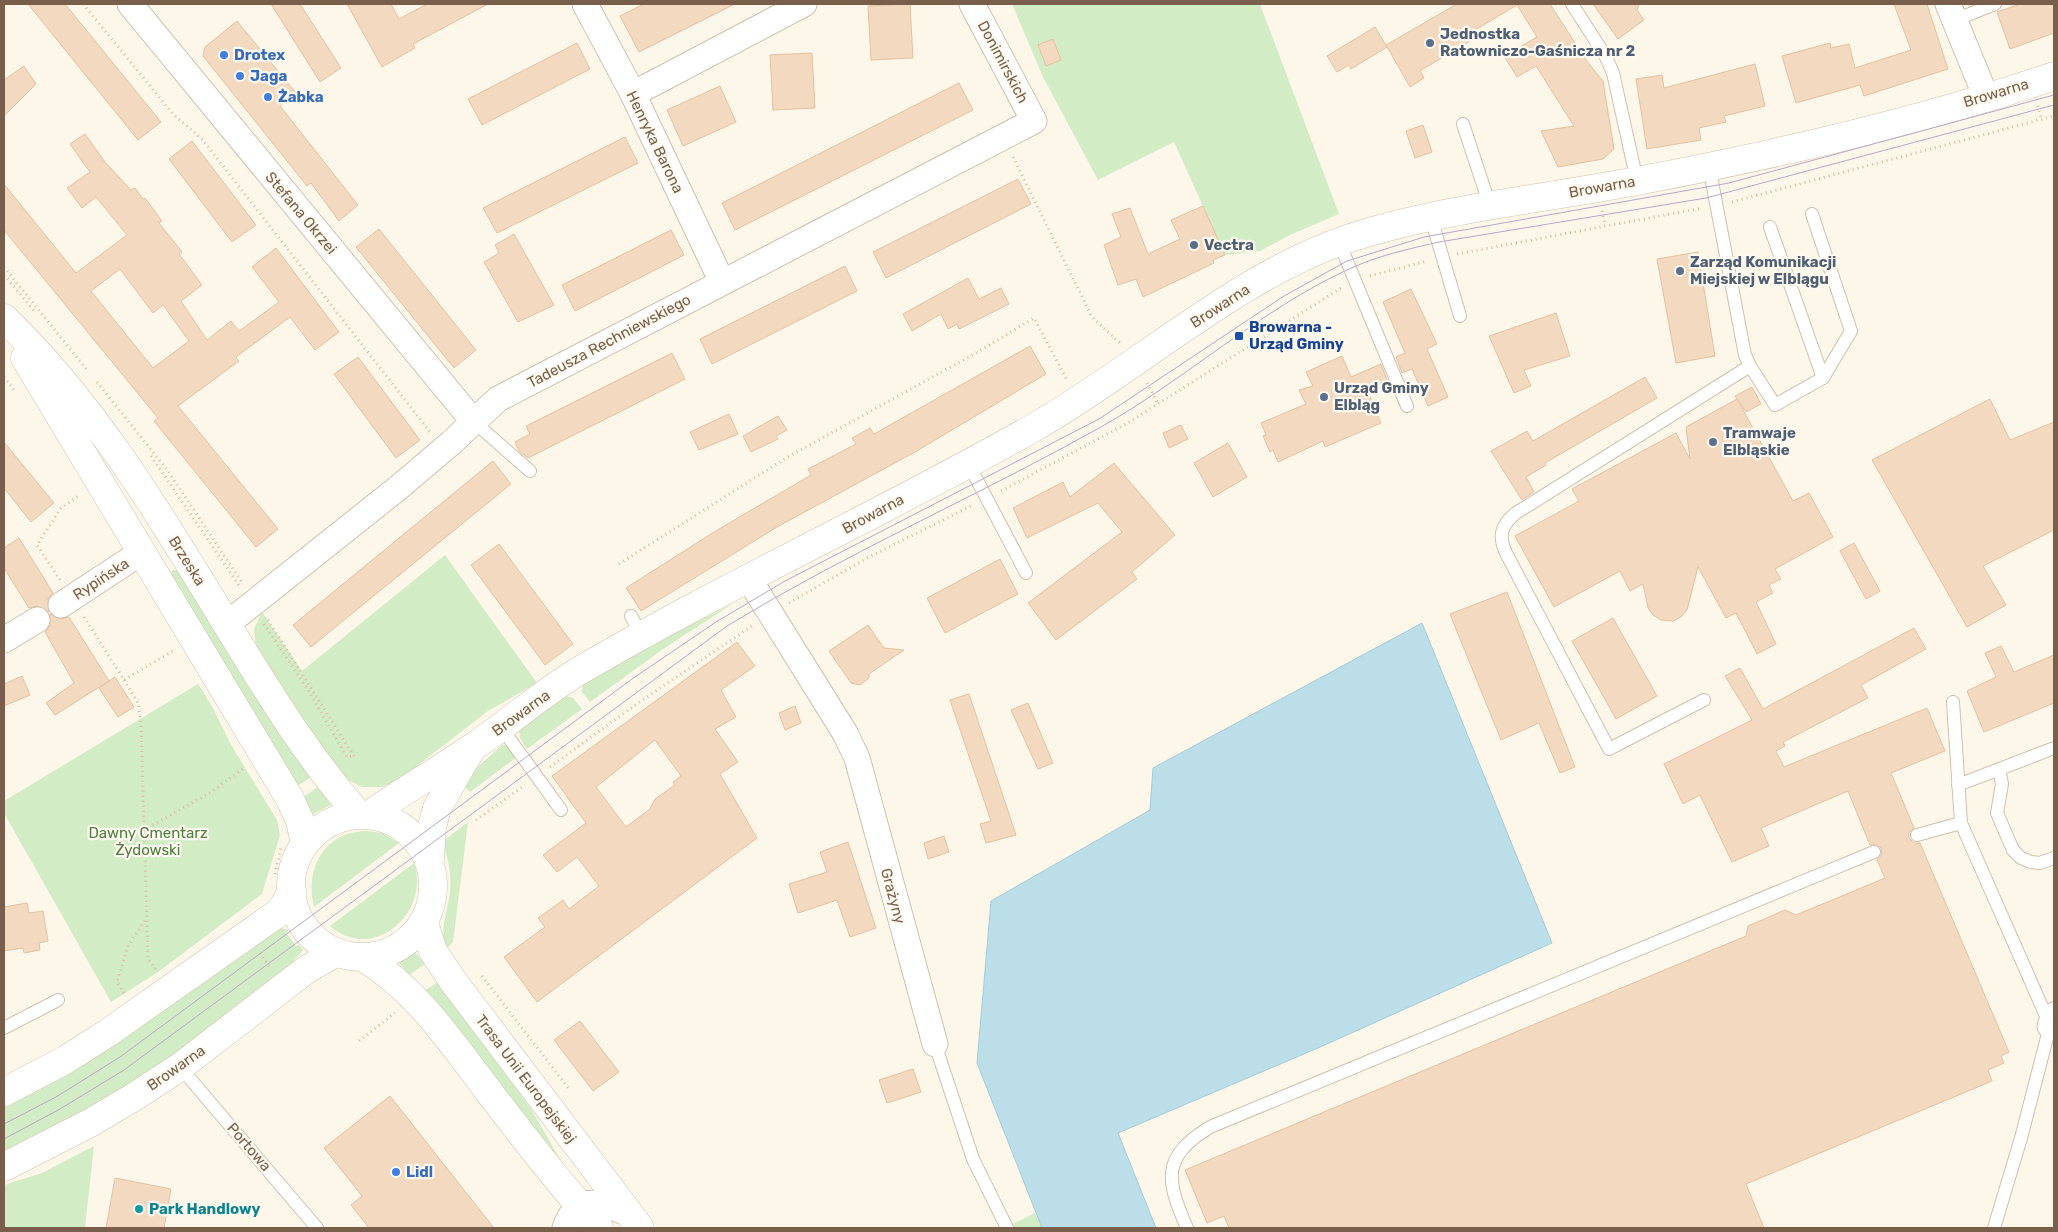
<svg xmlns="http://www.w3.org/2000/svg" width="2058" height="1232" viewBox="0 0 2058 1232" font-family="Rubik,sans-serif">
	<rect width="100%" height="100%" fill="#fdf7e9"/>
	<g fill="#d2ecc6">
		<path d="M 1012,4 L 1260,4 L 1339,214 L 1290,235 L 1260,251 L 1225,255 L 1174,142 L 1098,180 L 1043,77 Z"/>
		<path d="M 445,555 L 537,683 L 488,711 L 396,782 L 382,787 L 362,787 L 344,778 L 297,716 L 256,648 L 254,629 L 262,612 L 302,671 Z"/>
		<path d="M 173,570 L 178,570 L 311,777 L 296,787 L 169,575 Z"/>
		<path d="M 734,603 L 666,647 L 590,702 L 582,692 L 583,685 L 661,640 Z"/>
		<path d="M 198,684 L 213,708 L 230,743 L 277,820 L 280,835 L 262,894 L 158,972 L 111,1002 L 4,813 L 4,801 Z"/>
		<path d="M 566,696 L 573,698 L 582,709 L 527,749 L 520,738 L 519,730 Z"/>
		<path d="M 502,745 L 509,745 L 517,757 L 470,792 L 465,787 L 469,775 Z"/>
		<path d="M 318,787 L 331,805 L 313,814 L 302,798 Z"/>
		<path d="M 468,822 L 453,942 L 446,949 C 439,928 448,912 450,891 C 452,874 448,858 442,842 Z"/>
		<path d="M 367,831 L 382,833 L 399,843 L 314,907 C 304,868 325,831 367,831 Z"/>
		<path d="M 414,863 C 431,912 373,964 330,926 Z"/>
		<path d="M 281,928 L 288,930 L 286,933 L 296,946 L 299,945 L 303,950 L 285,971 L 146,1076 L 4,1156 L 4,1104 Z"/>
		<path d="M 415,952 L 425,964 L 409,975 L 397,960 Z"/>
		<path d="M 438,982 L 533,1112 L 565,1168 L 424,991 Z"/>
		<path d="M 94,1146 L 85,1228 L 4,1228 L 4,1185 L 42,1173 Z"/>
		<path d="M 1035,1213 L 1042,1228 L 1004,1228 Z"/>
	</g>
	<path fill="#bcdee8" stroke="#a2ccda" d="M 1422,623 L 1552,943 L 1318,1048 L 1118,1133 L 1156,1228 L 1042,1228 L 977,1063 L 991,901 L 1150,810 L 1153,768 Z"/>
	<g fill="#f3d9c0" stroke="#e6c1a0" fill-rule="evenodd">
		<path d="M 28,4 L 65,4 L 161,122 L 138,140 Z"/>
		<path d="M 271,4 L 300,4 L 341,68 L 320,82 Z"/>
		<path d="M 347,4 L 391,4 L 399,19 L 427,4 L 488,4 L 413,44 L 415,48 L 382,67 Z"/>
		<path d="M 644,4 L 735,4 L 639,52 L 620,16 Z"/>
		<path d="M 910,4 L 913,58 L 871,60 L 868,6 Z"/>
		<path d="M 1457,4 L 1550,4 L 1586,60 L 1603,81 L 1614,149 L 1603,159 L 1558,167 L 1541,131 L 1574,126 L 1536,66 L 1517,77 L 1504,56 L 1537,37 L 1517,5 L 1470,33 L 1473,39 L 1420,71 L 1424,78 L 1410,87 L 1386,45 Z"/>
		<path d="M 1593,4 L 1639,4 L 1637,10 L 1644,20 L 1618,39 Z"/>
		<path d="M 1894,4 L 1927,4 L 1948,69 L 1864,96 L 1860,85 L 1796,103 L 1782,56 L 1830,43 L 1831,48 L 1849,44 L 1855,68 L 1911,50 Z"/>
		<path d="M 2020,4 L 2054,4 L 2054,33 L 2010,49 L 1997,12 Z"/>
		<path d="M 237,21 L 296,93 L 280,106 L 358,205 L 339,221 L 311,183 L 307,186 L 203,56 L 205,47 Z"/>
		<path d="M 1375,27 L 1387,47 L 1351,69 L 1349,65 L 1337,72 L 1327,56 Z"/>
		<path d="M 1053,39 L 1061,60 L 1046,66 L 1038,45 Z"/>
		<path d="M 577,43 L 590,69 L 482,125 L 468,99 Z"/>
		<path d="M 812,53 L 815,108 L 773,110 L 770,55 Z"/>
		<path d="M 1755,64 L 1765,106 L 1724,116 L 1726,122 L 1699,128 L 1701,140 L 1647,149 L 1636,79 L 1662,75 L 1664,88 Z"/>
		<path d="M 24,66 L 36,84 L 4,116 L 4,80 Z"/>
		<path d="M 959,83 L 973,110 L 735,230 L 722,203 Z"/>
		<path d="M 720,86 L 736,122 L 683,146 L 667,110 Z"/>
		<path d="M 1423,125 L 1432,152 L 1415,158 L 1406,131 Z"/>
		<path d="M 85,134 L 105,162 L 131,190 L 135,188 L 143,199 L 145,198 L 162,221 L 159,223 L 182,252 L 179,254 L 202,285 L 181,301 L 207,340 L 231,321 L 239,331 L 279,302 L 252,267 L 276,248 L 339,332 L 315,350 L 290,317 L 236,357 L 239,361 L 178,406 L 278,529 L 256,547 L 154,421 L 158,418 L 4,230 L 4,184 L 76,273 L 127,235 L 96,197 L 82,208 L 67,188 L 90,172 L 70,144 ZM 120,269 L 153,313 L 163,305 L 189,341 L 153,368 L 91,291 Z"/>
		<path d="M 625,137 L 638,163 L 497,233 L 483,208 Z"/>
		<path d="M 192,141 L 256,225 L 232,242 L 169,159 Z"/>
		<path d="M 1018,179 L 1031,204 L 886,278 L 873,252 Z"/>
		<path d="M 1203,206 L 1225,255 L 1213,260 L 1214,263 L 1143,297 L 1136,279 L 1118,285 L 1104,245 L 1121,237 L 1112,214 L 1130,208 L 1148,254 L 1180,239 L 1171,220 Z"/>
		<path d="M 379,229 L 476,350 L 454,368 L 356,247 Z"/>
		<path d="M 671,230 L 684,255 L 575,311 L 562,285 Z"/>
		<path d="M 514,234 L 554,305 L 518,322 L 484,262 L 499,253 L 495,245 Z"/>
		<path d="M 1698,252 L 1715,356 L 1676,363 L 1657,259 Z"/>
		<path d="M 845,266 L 857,291 L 712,364 L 700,339 Z"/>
		<path d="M 968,278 L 979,299 L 1001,288 L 1009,304 L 959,329 L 957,324 L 948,329 L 941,314 L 912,331 L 903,314 Z"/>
		<path d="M 1411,289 L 1437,344 L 1427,349 L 1448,397 L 1428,406 L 1412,369 L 1402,373 L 1396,357 L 1405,353 L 1383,302 Z"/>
		<path d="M 1556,313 L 1570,356 L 1524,370 L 1531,386 L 1514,393 L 1489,336 Z"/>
		<path d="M 1030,346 L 1046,374 L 915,452 L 777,527 L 641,611 L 626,588 L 714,532 L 811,475 L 808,469 L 856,444 L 852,438 L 870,428 L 874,434 Z"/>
		<path d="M 672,353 L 685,379 L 528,458 L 519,451 L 515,442 L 530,434 L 526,426 Z"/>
		<path d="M 1342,356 L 1351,377 L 1381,364 L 1387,380 L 1367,390 L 1381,423 L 1325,447 L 1323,441 L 1278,462 L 1273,450 L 1270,452 L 1263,436 L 1266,435 L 1261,423 L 1306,404 L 1299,390 L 1313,386 L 1306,372 Z"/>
		<path d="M 358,357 L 420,440 L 396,458 L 334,374 Z"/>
		<path d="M 1645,377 L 1657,398 L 1545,463 L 1546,465 L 1526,477 L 1534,492 L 1522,500 L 1491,451 L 1527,431 L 1533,441 Z"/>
		<path d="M 1752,387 L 1761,404 L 1746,412 L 1735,396 Z"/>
		<path d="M 1737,399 L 1793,501 L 1809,493 L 1833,537 L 1775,569 L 1781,579 L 1769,585 L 1773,593 L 1756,602 L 1776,644 L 1757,654 L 1736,613 L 1726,618 L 1698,567 L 1687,610 L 1681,617 L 1673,621 L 1661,620 L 1653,615 L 1648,608 L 1643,584 L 1630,591 L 1620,571 L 1554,607 L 1515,536 L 1579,501 L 1572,489 L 1676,433 L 1690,459 L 1686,427 Z"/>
		<path d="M 1990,399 L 2010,440 L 2054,422 L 2054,530 L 1983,566 L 2006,605 L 1967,627 L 1872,460 Z"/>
		<path d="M 729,414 L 738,434 L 699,450 L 690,432 Z"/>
		<path d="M 778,416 L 787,430 L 776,436 L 778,439 L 751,452 L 743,436 Z"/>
		<path d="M 1181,425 L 1188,439 L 1169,448 L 1163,433 Z"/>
		<path d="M 4,442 L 54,503 L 31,522 L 4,488 Z"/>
		<path d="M 1228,443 L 1247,477 L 1213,497 L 1194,463 Z"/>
		<path d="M 493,461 L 511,484 L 311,647 L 293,625 Z"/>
		<path d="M 1114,463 L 1175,535 L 1132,572 L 1137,579 L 1056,640 L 1028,603 L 1122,532 L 1098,503 L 1027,538 L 1013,508 L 1063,482 L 1070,497 Z"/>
		<path d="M 19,538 L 53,593 L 48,599 L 49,612 L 37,606 L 29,608 L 4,568 L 4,548 Z"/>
		<path d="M 1854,543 L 1880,591 L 1866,599 L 1840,551 Z"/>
		<path d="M 499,544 L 573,644 L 545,665 L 471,565 Z"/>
		<path d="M 1000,559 L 1018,594 L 945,633 L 927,598 Z"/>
		<path d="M 1507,592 L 1575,767 L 1560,773 L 1539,723 L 1501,740 L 1450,614 Z"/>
		<path d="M 50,614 L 61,619 L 69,617 L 109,681 L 55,715 L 46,703 L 74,683 L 45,632 L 50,626 Z"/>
		<path d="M 1613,618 L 1657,696 L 1616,719 L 1572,641 Z"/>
		<path d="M 868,625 L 884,648 L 904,650 L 869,674 L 869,678 L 860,685 L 851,683 L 829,651 Z"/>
		<path d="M 1914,628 L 1926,649 L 1861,685 L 1868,698 L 1783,742 L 1785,746 L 1776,751 L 1784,767 L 1927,708 L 1945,751 L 1891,773 L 1914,828 L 1909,832 L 1909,838 L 1914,843 L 1920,843 L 2009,1052 L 2001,1056 L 2004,1063 L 1988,1070 L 1992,1081 L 1746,1184 L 1764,1228 L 1229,1228 L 1224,1216 L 1207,1223 L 1185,1170 L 1746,936 L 1748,926 L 1785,910 L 1796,915 L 1885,878 L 1877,860 L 1882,854 L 1881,848 L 1876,844 L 1870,845 L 1848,791 L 1761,828 L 1769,846 L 1732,862 L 1700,795 L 1683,804 L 1664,764 L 1752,720 L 1725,676 L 1740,668 L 1763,709 Z"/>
		<path d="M 737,642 L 755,666 L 721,690 L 736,717 L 715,729 L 738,762 L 720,774 L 757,838 L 537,1002 L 504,957 L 545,927 L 538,918 L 563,900 L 569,909 L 599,886 L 577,857 L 557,872 L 543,855 L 586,823 L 552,776 ZM 655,740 L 681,776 L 673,782 L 675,785 L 655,799 L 650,809 L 626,827 L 596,787 Z"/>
		<path d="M 2001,646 L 2014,672 L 2054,655 L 2054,703 L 1984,732 L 1967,691 L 1996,677 L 1985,653 Z"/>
		<path d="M 22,676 L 30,695 L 4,706 L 4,684 Z"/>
		<path d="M 115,677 L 134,707 L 118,717 L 99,688 Z"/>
		<path d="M 969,694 L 1016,835 L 986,843 L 980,824 L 991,821 L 950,700 Z"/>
		<path d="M 1028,703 L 1053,763 L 1038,769 L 1011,710 Z"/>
		<path d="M 795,706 L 801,723 L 785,730 L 779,713 Z"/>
		<path d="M 944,836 L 949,852 L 928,859 L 924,843 Z"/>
		<path d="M 848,842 L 876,928 L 850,937 L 837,900 L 798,913 L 789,884 L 827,872 L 820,852 Z"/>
		<path d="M 27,903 L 29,913 L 43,911 L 48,941 L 39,943 L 40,950 L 24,953 L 23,948 L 4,951 L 4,907 Z"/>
		<path d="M 580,1021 L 619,1072 L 593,1091 L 554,1040 Z"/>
		<path d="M 913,1069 L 921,1092 L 887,1103 L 879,1080 Z"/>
		<path d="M 390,1096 L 494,1228 L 369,1228 L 351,1205 L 362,1196 L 324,1148 Z"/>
		<path d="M 115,1178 L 171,1189 L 164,1228 L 106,1228 Z"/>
	</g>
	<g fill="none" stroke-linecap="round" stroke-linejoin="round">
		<defs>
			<g id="lane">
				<path d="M 1572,4 L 1606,57 L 1613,73 L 1637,181"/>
				<path d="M 1955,20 L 1995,4"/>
				<path d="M 1463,124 L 1490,206"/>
				<path d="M 1431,218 L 1460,316"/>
				<path d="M 1770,227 L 1823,378"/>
				<path d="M 1339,242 L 1407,406"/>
				<path d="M 1750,366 L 1775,405 L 1823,378 L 1851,331 L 1812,214"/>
				<path d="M 473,421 L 530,471"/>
				<path d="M 968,463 L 1026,573"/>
				<path d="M 631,616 L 642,636"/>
				<path d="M 1704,700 L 1609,749 L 1506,553 C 1498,536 1501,525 1516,513 L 1750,366 L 1745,355 L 1709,166"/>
				<path d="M 1953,702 L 1961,823 L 2050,1025"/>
				<path d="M 501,727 L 561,810"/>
				<path d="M 1999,769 L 2002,784 L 1997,813 L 2013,850 L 2021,858 L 2031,862 L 2040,863 L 2054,858"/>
				<path d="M 1958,785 L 2054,748"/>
				<path d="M 1917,835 L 1961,823"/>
				<path d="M 4,1028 L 58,1000"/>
				<path d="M 935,1044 L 973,1159 L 1007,1228"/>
				<path d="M 180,1067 L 317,1228"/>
				<path d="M 1187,1228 C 1166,1180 1161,1157 1210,1127 L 1874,852"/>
				<path d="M 1994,1228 L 2021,1138 L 2050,1026"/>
			</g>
			<g id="street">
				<path d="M 130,4 L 473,421"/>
				<path d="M 585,4 L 633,94 L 722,282"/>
				<path d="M 1948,4 L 1986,97"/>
				<path d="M 633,94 L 804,4"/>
				<path d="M 749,579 L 845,733 L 857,758 L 935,1044"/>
				<path d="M 61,605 L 140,553"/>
				<path d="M 227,624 L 398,488 L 451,443 L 498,399 L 1034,121 L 972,4"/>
				<path d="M 4,640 L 37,620"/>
				<path d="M 2050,1026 L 2054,1015"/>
				<path d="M 565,1228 C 578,1192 600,1203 628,1213"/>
			</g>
			<g id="secondary">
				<path d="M 4,318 C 101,411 170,532 240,646 C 277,706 311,760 357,813"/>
				<path d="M 25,358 L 290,799 L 300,821 L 305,843"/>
				<path d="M 371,814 C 404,790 440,770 473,747 C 509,723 542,693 579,671 C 727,584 884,513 1033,428 C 1137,369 1239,274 1353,237 C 1445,208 1543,199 1637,181 C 1775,155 1921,121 2054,76"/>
				<circle cx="362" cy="886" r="71"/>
				<path d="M 430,859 L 432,827 L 437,808 L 469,753"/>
				<path d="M 424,923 L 433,951 L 453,981 L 640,1228"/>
				<path d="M 364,958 C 418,990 455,1048 493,1097 C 527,1142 562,1186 599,1228"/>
				<path d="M 4,1092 L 65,1060 L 106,1034 L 281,911 L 292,891"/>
				<path d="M 4,1167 L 90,1123 L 134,1097 L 180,1067 L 306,970 L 337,952"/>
			</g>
		</defs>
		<use href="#lane" stroke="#d0c0ad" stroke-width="14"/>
		<use href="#street" stroke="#d0c0ad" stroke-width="27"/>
		<use href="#secondary" stroke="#d3c1ab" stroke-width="29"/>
		<g stroke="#d9bca2" stroke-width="3" stroke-dasharray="1 4" stroke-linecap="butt">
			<path d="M 83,4 L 173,114 L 202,139 L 430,432"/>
			<path d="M 2038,106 L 2042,120"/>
			<path d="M 1013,157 L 1092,317 L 1120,343"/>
			<path d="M 1732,202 L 2054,116"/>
			<path d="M 1602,211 L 1605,225"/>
			<path d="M 1457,254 L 1702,208"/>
			<path d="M 4,267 L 87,370"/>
			<path d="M 4,275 L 36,313"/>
			<path d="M 1370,276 L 1427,261"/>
			<path d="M 4,377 L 14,390"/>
			<path d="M 97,382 L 168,471 L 243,584"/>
			<path d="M 1147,383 L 1157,402"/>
			<path d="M 151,456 L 240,587"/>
			<path d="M 1001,491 L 1126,424 L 1341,288"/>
			<path d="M 619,564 L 786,458 L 976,353 L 1034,318 L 1067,380"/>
			<path d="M 60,580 L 37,545 L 61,508 L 80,495"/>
			<path d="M 789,603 L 869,557 L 973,505"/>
			<path d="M 84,617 L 124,680 L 173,651"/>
			<path d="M 268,620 L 354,756"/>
			<path d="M 264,624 L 308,690 L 347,757 L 354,756"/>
			<path d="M 124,680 L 138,703 L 141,723 L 148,959 L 157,971"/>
			<path d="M 550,767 L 638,703 L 752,626"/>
			<path d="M 476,820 L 525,785"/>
			<path d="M 144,830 L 211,792 L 244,768"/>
			<path d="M 275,874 L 281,848"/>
			<path d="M 260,953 L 271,969"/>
			<path d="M 482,976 L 569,1089"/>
			<path d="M 124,993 L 117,982 L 128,946 L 146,919"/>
			<path d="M 359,1041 L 395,1013"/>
		</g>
		<use href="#lane" stroke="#fff" stroke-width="12"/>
		<use href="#street" stroke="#fff" stroke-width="25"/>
		<use href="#secondary" stroke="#fff" stroke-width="28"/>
		<g stroke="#bba6c8" stroke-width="1">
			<path d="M 4,1124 L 56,1097 L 120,1057 L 632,679 L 716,622 L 785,581 L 1099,419 L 1284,296 L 1347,261 L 1424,237 L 1729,183 L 2054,95"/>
			<path d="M 4,1139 L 60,1109 L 124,1070 L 727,626 C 848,552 978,496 1101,427 C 1186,379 1260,310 1349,269 C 1377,256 1408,249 1439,242 L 1706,198 L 2054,105"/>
		</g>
	</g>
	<g fill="#5c6f8a" stroke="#fffaf0" stroke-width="2">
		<circle cx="1430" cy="43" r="5"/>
		<circle cx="1194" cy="245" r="5"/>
		<circle cx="1680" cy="271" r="5"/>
		<circle cx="1324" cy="397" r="5"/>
		<circle cx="1713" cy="442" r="5"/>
	</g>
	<g fill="#3f7fe0" stroke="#fffaf0" stroke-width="2">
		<circle cx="224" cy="55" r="5"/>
		<circle cx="240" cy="76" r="5"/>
		<circle cx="268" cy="97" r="5"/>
		<circle cx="396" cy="1172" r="5"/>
	</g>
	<rect fill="#1a4fb4" stroke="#fffaf0" stroke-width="2" x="1234" y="331" width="10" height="10" rx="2.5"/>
	<circle fill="#0f9aa8" stroke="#fffaf0" stroke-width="2" cx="139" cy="1209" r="5"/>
	<g text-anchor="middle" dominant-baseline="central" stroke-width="4.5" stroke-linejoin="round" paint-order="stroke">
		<g font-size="15" font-weight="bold" fill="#4e5e75" stroke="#fffaf0" text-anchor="start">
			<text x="1440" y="34">Jednostka<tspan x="1440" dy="17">Ratowniczo-Gaśnicza nr 2</tspan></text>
			<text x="1204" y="245">Vectra</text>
			<text x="1690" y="262">Zarząd Komunikacji<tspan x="1690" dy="17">Miejskiej w Elblągu</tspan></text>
			<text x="1334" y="388">Urząd Gminy<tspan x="1334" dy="17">Elbląg</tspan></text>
			<text x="1723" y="433">Tramwaje<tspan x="1723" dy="17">Elbląskie</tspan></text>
		</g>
		<g font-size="15" font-weight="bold" fill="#366cbe" stroke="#fffaf0" text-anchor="start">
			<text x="234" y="55">Drotex</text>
			<text x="250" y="76">Jaga</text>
			<text x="278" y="97">Żabka</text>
			<text x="406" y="1172">Lidl</text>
		</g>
		<g font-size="15" fill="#795f4b" stroke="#fffaf0">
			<text transform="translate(1003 62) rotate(62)">Donimirskich</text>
			<text transform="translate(1996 93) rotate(-17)">Browarna</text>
			<text transform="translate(655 142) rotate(64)">Henryka Barona</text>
			<text transform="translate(1602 187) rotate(-10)">Browarna</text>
			<text transform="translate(301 213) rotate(50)">Stefana Okrzei</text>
			<text transform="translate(1220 306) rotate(-33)">Browarna</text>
			<text transform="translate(609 341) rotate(-28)">Tadeusza Rechniewskiego</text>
			<text transform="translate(873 514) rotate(-28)">Browarna</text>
			<text transform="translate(187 561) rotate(58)">Brzeska</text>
			<text transform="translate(101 579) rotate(-33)">Rypińska</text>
			<text transform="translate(521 713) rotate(-36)">Browarna</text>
			<text transform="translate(893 896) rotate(75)">Grażyny</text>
			<text transform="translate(176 1068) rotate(-35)">Browarna</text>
			<text transform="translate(526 1079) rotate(53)">Trasa Unii Europejskiej</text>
			<text transform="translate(249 1147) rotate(49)">Portowa</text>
		</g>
		<g font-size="15" font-weight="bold" fill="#164399" stroke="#fffaf0" text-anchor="start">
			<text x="1249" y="327">Browarna -<tspan x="1249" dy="17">Urząd Gminy</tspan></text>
		</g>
		<g font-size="15" fill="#4f7f42" stroke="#fffaf0">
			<text x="148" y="833">Dawny Cmentarz<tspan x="148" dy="17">Żydowski</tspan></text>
		</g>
		<g font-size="15" font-weight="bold" fill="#0d838f" stroke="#fffaf0" text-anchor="start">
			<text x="149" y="1209">Park Handlowy</text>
		</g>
	</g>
	<rect width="2058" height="1232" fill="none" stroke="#795f4b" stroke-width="10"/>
</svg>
